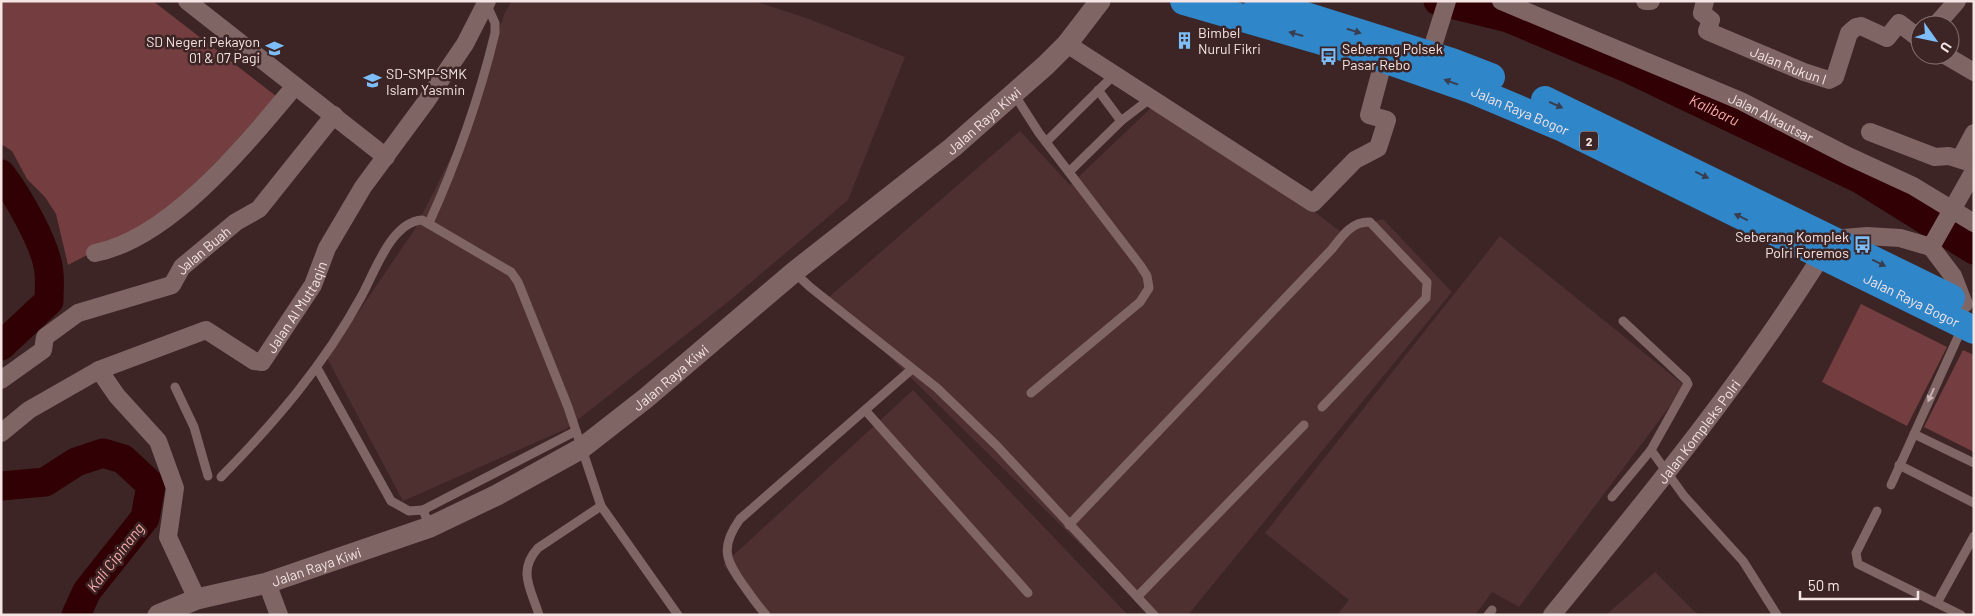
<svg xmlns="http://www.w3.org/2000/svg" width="1975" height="616" viewBox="0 0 1975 616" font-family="Barlow,sans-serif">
	<rect width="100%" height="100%" fill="#3d2525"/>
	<g fill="#4e3031">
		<path d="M 512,1 L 754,1 L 809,19 L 905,57 L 848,200 L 729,301 L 566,429 L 403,501 L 327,358 L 415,229 L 464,131 L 505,12 Z"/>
		<path d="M 1154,105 L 1245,158 L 1341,232 L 1383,219 L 1452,292 L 1188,615 L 1152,615 L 829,297 L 1020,131 L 1070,185 Z"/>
		<path d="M 1500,236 L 1685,386 L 1519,607 L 1492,592 L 1475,615 L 1337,615 L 1349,600 L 1265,533 Z"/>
		<path d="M 913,390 L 1128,615 L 768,615 L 723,565 Z"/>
		<path d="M 1655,572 L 1694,611 L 1700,615 L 1606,615 Z"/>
	</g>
	<g fill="#743d3f">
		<path d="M 1,1 L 153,1 L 276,96 L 229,149 L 164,215 L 68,265 L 56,214 L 45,197 L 27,179 L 12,151 L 1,144 Z"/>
		<path d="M 1861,304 L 1947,347 L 1907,426 L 1822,382 Z"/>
		<path d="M 1963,350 L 1974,355 L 1974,452 L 1924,427 Z"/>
	</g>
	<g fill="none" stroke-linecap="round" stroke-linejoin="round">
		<g stroke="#300004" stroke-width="29">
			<path id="s1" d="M 1438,1 L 1508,18 L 1627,68 L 1860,179 L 1974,250"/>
			<path d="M 1,174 C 18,196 47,246 49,273 C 50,282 49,292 49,301 L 1,346"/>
			<path d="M 1,486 L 45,482 L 76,462 L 103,453 L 123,459 L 151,485 L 145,518 L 87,591 L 76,615"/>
		</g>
		<g stroke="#806565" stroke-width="9">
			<path d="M 1014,94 L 1039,133 L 1140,265 L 1147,276 L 1149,288 L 1140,302 L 1031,393"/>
			<path d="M 1121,121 L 1151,98"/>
			<path d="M 1046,142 L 1114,75"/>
			<path d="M 1069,172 L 1121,121 L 1098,90"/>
			<path d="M 429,223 C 457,161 479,99 495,33 L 495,23 L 486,3"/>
			<path d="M 795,273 L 810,287 L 937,388 L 997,446 L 1154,615"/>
			<path d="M 1623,321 L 1686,380 L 1688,384 L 1651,450 L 1684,496 L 1743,561 L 1777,615"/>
			<path d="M 317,368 L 391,501 L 409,511 L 423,510 L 430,527"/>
			<path d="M 175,387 L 194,427 L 208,476"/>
			<path d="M 865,410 L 1028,593"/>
			<path d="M 1914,434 L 1974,463"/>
			<path d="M 1899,465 L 1974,503"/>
			<path d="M 221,477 C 275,422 324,365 361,297 C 375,272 391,222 422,220 L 511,272 L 518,282 L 568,407 L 601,506 L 678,615"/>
			<path d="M 1891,485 L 1962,328"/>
			<path d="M 1612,497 L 1651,450"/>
			<path d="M 423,510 L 576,431"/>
			<path d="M 1877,511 L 1856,553 L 1858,564 L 1961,615"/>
			<path d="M 1069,525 L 1332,249 C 1342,236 1352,221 1370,222 L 1427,282 L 1426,298 L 1322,407"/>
			<path d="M 1138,596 L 1304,425"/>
			<path d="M 1937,603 L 1974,536"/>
			<path d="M 539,615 C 531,589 517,571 538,548 L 601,506"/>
			<path d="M 766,615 C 758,606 751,596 744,586 C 725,560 720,547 740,519 L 912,369"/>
			<path d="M 1488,615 L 1492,610"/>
		</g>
		<g stroke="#806565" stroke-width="18">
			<path d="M 187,1 L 386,157"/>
			<path id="s2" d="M 1501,1 L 1741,101 L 1848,156 L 1913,186 L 1974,223"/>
			<path d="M 1645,1 L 1651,1"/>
			<path id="s3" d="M 1705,1 L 1702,13 L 1711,20 L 1707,31 L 1804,72 L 1829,80 L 1835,77 L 1849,33 L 1856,27 L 1861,26 L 1887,38 L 1899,23 L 1920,39"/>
			<path d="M 1936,25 L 1957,1"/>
			<path d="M 1067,44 L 1313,203 L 1355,160 L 1378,148 L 1387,120 L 1369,115 L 1384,59"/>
			<path d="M 1945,55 L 1974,72"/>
			<path d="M 1427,65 L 1447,1"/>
			<path d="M 1870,132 L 1935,157 L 1949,156 L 1974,164"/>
			<path d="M 1960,159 L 1974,133"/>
			<path d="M 1931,247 L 1974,171"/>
			<path d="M 95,253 C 171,238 247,143 295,86"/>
			<path id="s4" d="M 1,380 L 43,350 L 45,337 L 78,313 L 172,285 L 182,267 L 236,222 L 259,209 L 334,115"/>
			<path d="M 1,433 L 29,410 L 99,370"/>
			<path d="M 267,583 L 279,615"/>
			<path id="s5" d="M 197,599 L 168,537 L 175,488 L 158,441 L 117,396 L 99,370 L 206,330 L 254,361 L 262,362 L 313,285 L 327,248 L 363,187 L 425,103 L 465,44 L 487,1"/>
			<path id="s6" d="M 1552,615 C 1651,494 1750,373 1832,239 L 1867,236 L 1900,238 L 1931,247 L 1953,276 L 1964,304"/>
		</g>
		<path stroke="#806565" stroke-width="21" id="s7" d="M 158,615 L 197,599 L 267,583 L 430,527 L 497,495 L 582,448 L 646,398 L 794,272 L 953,147 L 1046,65 L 1067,44 L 1100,1"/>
		<g stroke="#2f86c9" stroke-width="28">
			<path id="s8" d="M 1184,1 L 1384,59 L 1473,90 L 1561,127 L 1974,330"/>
			<path d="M 1258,1 L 1452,62 L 1491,77"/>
			<path d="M 1545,100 L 1951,298"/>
		</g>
	</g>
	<defs><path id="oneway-solid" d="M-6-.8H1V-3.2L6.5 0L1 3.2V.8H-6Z" transform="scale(1.25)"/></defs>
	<g fill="#3a3d4e">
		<use href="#oneway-solid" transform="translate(1354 31) rotate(17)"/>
		<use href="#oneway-solid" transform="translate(1296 34) rotate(-164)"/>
		<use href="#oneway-solid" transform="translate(1451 82) rotate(-160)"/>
		<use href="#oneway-solid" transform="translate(1556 105) rotate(24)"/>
		<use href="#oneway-solid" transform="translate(1702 175) rotate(26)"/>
		<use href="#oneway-solid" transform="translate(1741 217) rotate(-154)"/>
		<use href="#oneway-solid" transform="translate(1879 263) rotate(26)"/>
	</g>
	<use fill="#c7b2b2" href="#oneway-solid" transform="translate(1931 395) rotate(114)"/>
	<defs>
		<symbol id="building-bare" viewBox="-9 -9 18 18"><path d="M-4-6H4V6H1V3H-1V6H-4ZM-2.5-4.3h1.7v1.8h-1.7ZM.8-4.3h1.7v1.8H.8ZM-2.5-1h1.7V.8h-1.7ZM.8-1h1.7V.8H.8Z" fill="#7dbef9" stroke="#3d2525" stroke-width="2.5" paint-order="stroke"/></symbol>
		<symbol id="school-bare" viewBox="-9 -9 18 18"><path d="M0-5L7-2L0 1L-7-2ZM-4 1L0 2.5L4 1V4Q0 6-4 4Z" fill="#7dbef9" stroke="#3d2525" stroke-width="2.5" paint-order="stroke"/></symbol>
		<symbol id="bus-bare" viewBox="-9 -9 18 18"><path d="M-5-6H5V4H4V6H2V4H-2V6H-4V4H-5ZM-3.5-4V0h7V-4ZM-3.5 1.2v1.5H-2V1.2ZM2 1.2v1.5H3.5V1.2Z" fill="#7dbef9" stroke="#3d2525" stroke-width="2.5" paint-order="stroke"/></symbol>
	</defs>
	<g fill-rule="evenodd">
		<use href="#building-bare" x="1172" y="28" width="25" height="25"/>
		<use href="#school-bare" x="262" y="36" width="25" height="25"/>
		<use href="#bus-bare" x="1316" y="44" width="25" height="25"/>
		<use href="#school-bare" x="360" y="68" width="25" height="25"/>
		<use href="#bus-bare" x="1850" y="232" width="25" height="25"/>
	</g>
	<g text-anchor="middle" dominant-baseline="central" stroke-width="5" stroke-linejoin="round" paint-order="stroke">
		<rect fill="#3d2525" stroke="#beabab" stroke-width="1" x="1580" y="131.5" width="18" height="19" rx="4"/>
		<g font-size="12" font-weight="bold" fill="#f6e5e5">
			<text x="1589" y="141">2</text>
		</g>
		<g font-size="14" fill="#f6e5e5" stroke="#3d2525" text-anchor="start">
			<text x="1198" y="32">Bimbel<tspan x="1198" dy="16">Nurul Fikri</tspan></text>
			<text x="260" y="41" text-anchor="end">SD Negeri Pekayon<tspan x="260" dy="16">01 &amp; 07 Pagi</tspan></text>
			<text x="1342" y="48">Seberang Polsek<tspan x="1342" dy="16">Pasar Rebo</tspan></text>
			<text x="386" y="73">SD-SMP-SMK<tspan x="386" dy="16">Islam Yasmin</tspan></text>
			<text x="1849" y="236" text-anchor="end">Seberang Komplek<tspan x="1849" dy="16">Polri Foremos</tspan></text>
		</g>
		<g font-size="14" fill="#f6e5e5" stroke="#3d2525">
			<text stroke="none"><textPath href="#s3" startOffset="124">Jalan Rukun I</textPath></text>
			<text stroke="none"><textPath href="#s8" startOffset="354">Jalan Raya Bogor</textPath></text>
			<text stroke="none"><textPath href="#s2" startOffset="294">Jalan Alkautsar</textPath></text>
			<text stroke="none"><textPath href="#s7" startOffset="976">Jalan Raya Kiwi</textPath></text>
			<text stroke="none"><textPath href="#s4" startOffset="251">Jalan Buah</textPath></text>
			<text stroke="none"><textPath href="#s8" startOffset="789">Jalan Raya Bogor</textPath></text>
			<text stroke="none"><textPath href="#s5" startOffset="505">Jalan Al Muttaqin</textPath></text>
			<text stroke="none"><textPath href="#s7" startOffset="571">Jalan Raya Kiwi</textPath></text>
			<text stroke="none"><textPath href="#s6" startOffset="235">Jalan Kompleks Polri</textPath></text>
			<text stroke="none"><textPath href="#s7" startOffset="166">Jalan Raya Kiwi</textPath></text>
		</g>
		<g font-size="15" font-style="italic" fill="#f7aaaa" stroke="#3d2525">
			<text stroke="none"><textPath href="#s1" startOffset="298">Kalibaru</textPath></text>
			<text transform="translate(115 557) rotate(-52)">Kali Cipinang</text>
		</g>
	</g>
	<rect width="1975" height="616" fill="none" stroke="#f6e5e5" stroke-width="5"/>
	<g transform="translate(1935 40) rotate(123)"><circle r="24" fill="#3d2525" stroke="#877272"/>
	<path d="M0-4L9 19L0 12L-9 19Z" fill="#7dbef9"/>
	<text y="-8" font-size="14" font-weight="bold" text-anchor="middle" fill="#f6e5e5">U</text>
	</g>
	<path d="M1800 591v8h118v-8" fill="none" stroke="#f6e5e5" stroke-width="2.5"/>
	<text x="1808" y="591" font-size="15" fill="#f6e5e5" stroke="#3d2525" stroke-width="4" paint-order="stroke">50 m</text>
</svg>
